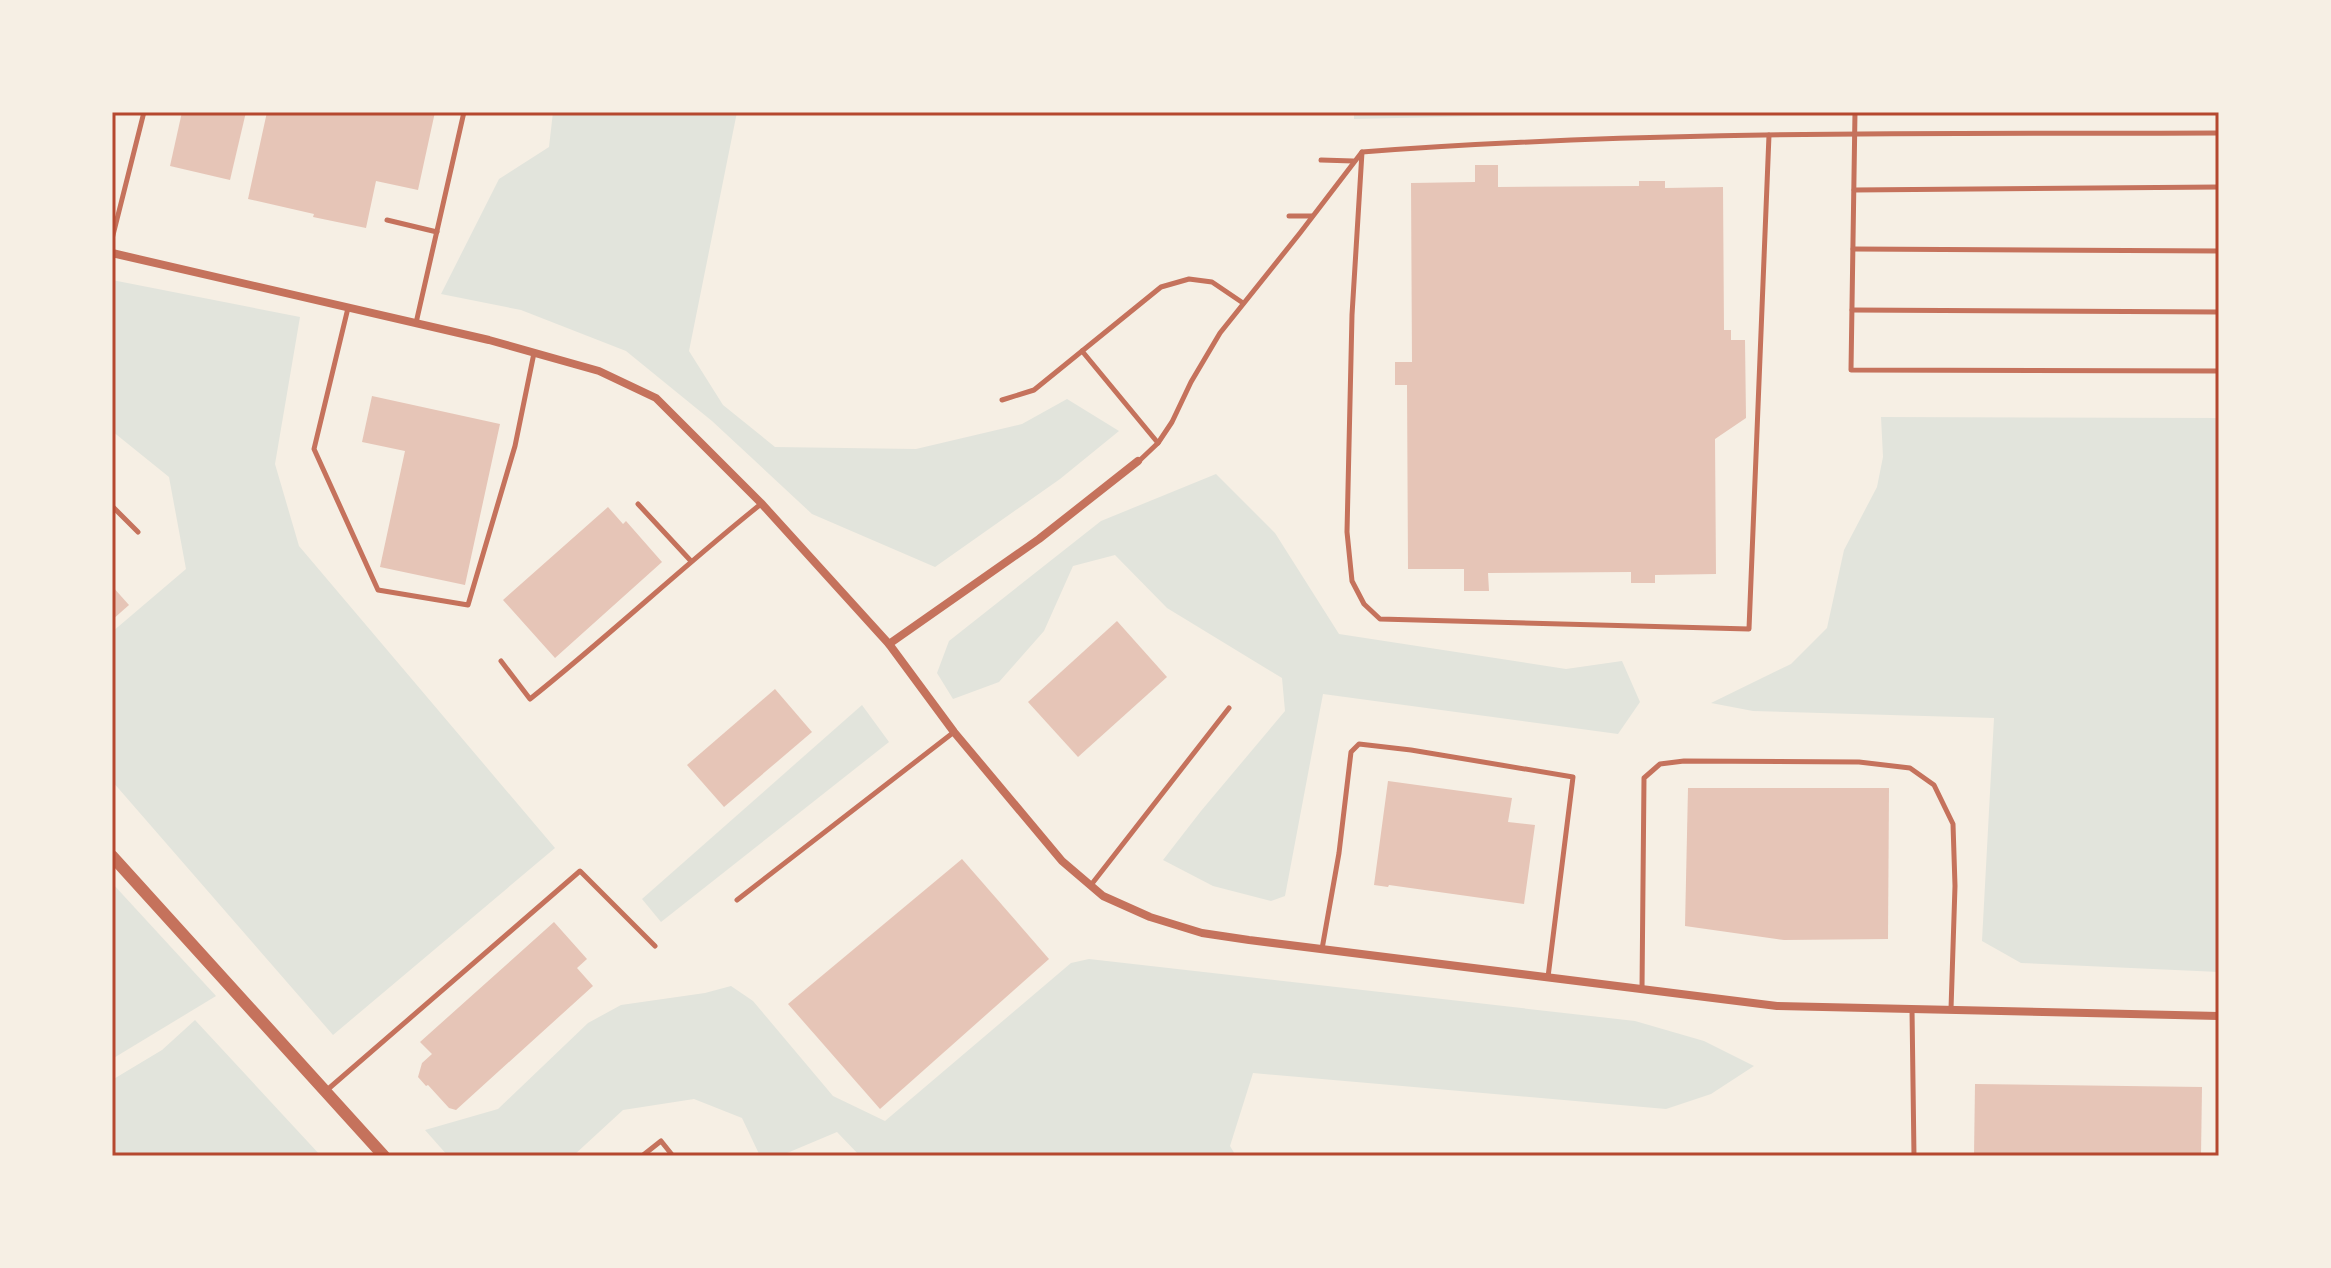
<svg xmlns="http://www.w3.org/2000/svg" width="2331" height="1268" viewBox="0 0 2331 1268" font-family="'Source Sans 3',sans-serif">
	<rect width="100%" height="100%" fill="#f6efe4"/>
	<g fill="#e2e4dc">
		<path d="M 553,112 L 737,112 L 689,351 L 723,405 L 775,447 L 916,449 L 1022,424 L 1067,399 L 1119,431 L 1060,479 L 935,567 L 812,514 L 712,421 L 626,351 L 521,310 L 441,294 L 499,179 L 549,147 Z"/>
		<path d="M 1354,112 L 1649,112 L 1354,119 Z"/>
		<path d="M 112,280 L 300,317 L 275,464 L 299,546 L 555,848 L 333,1035 L 112,781 L 112,632 L 186,569 L 169,477 L 112,431 Z"/>
		<path d="M 1881,417 L 2219,418 L 2219,972 L 2021,963 L 1982,941 L 1994,718 L 1753,711 L 1711,703 L 1791,664 L 1827,628 L 1844,550 L 1877,487 L 1883,457 Z"/>
		<path d="M 1216,474 L 1275,533 L 1339,634 L 1566,669 L 1622,661 L 1640,702 L 1618,734 L 1323,694 L 1285,896 L 1271,901 L 1213,886 L 1163,860 L 1201,811 L 1285,711 L 1282,678 L 1167,608 L 1115,555 L 1073,566 L 1044,631 L 999,682 L 953,699 L 937,673 L 949,641 L 1101,521 Z"/>
		<path d="M 862,705 L 889,742 L 661,922 L 642,899 Z"/>
		<path d="M 112,883 L 216,996 L 112,1059 Z"/>
		<path d="M 1089,959 L 1635,1021 L 1704,1041 L 1754,1066 L 1711,1094 L 1666,1109 L 1253,1073 L 1230,1146 L 1236,1156 L 860,1156 L 837,1132 L 780,1156 L 760,1156 L 742,1118 L 694,1099 L 623,1110 L 573,1156 L 448,1156 L 425,1130 L 498,1109 L 588,1023 L 621,1005 L 705,993 L 731,986 L 753,1001 L 833,1096 L 885,1121 L 1071,963 Z"/>
		<path d="M 195,1020 L 321,1156 L 112,1156 L 112,1080 L 162,1050 Z"/>
	</g>
	<g fill="#e6c5b7">
		<path d="M 182,112 L 246,112 L 230,180 L 170,166 Z"/>
		<path d="M 267,112 L 435,112 L 418,190 L 376,181 L 366,228 L 313,217 L 314,214 L 248,199 Z"/>
		<path d="M 1475,165 L 1498,165 L 1498,187 L 1639,186 L 1639,181 L 1665,181 L 1665,188 L 1723,187 L 1724,330 L 1731,330 L 1731,340 L 1745,340 L 1746,418 L 1715,439 L 1716,574 L 1655,575 L 1655,583 L 1631,583 L 1631,572 L 1488,573 L 1489,591 L 1464,591 L 1464,569 L 1408,569 L 1407,385 L 1395,385 L 1395,362 L 1412,362 L 1411,183 L 1475,182 Z"/>
		<path d="M 372,396 L 500,424 L 465,585 L 380,567 L 405,451 L 362,442 Z"/>
		<path d="M 608,507 L 623,524 L 626,521 L 662,562 L 555,658 L 503,600 Z"/>
		<path d="M 112,586 L 129,605 L 112,620 Z"/>
		<path d="M 1117,621 L 1167,677 L 1078,757 L 1028,702 Z"/>
		<path d="M 775,689 L 812,732 L 724,807 L 687,765 Z"/>
		<path d="M 1388,781 L 1512,798 L 1508,822 L 1535,825 L 1524,904 L 1389,885 L 1388,887 L 1374,885 Z"/>
		<path d="M 1688,788 L 1889,788 L 1888,939 L 1784,940 L 1685,926 Z"/>
		<path d="M 962,859 L 1049,959 L 880,1109 L 788,1004 Z"/>
		<path d="M 554,922 L 587,959 L 577,968 L 593,986 L 456,1110 L 449,1108 L 428,1085 L 426,1086 L 418,1077 L 422,1063 L 432,1054 L 420,1042 Z"/>
		<path d="M 1975,1084 L 2202,1087 L 2201,1156 L 1974,1156 Z"/>
	</g>
	<g fill="none" stroke-linecap="round" stroke-linejoin="round">
		<g stroke="#c5725c" stroke-width="5">
			<path d="M 1855,112 L 1851,370 L 2219,371"/>
			<path d="M 1362,152 L 1352,315 L 1347,532 L 1352,581 L 1364,604 L 1380,619 L 1749,629 L 1769,135"/>
			<path d="M 1321,160 L 1353,161"/>
			<path d="M 1854,190 L 2219,187"/>
			<path d="M 1289,216 L 1312,216"/>
			<path d="M 387,220 L 437,232"/>
			<path d="M 112,239 L 144,112"/>
			<path d="M 1853,249 L 2219,251"/>
			<path d="M 348,308 L 314,449 L 378,590 L 468,605 L 515,446 L 534,353"/>
			<path d="M 1852,310 L 2219,312"/>
			<path d="M 416,323 L 464,112"/>
			<path d="M 1082,351 L 1158,443"/>
			<path d="M 1002,400 L 1034,390 L 1161,287 L 1189,279 L 1212,282 L 1243,303"/>
			<path d="M 1139,461 L 1158,443 L 1172,422 L 1191,382 L 1220,333 L 1300,233 L 1362,152 C 1647,130 1933,134 2219,133"/>
			<path d="M 638,504 L 690,560"/>
			<path d="M 112,506 L 138,532"/>
			<path d="M 501,661 L 530,699 C 609,636 682,567 761,504"/>
			<path d="M 1091,885 L 1229,708"/>
			<path d="M 737,900 L 954,732"/>
			<path d="M 1322,949 L 1339,853 L 1351,752 L 1359,744 L 1411,750 L 1573,777 L 1548,977"/>
			<path d="M 1642,989 L 1644,778 L 1660,764 L 1684,761 L 1859,762 L 1910,768 L 1934,785 L 1953,824 L 1955,886 L 1951,1009"/>
			<path d="M 1912,1009 L 1914,1156"/>
			<path d="M 327,1090 L 580,871 L 655,946"/>
			<path d="M 642,1156 L 661,1141 L 673,1156"/>
		</g>
		<g stroke="#c5725c" stroke-width="8">
			<path d="M 112,253 L 489,340 L 599,371 L 656,398 L 761,503 L 889,644 L 954,732 L 1062,861 L 1103,896 L 1150,917 L 1202,933 L 1249,940 L 1777,1006 L 2219,1016"/>
			<path d="M 889,644 L 1039,539 L 1138,461"/>
		</g>
		<path stroke="#c5725c" stroke-width="12" d="M 112,856 L 384,1156"/>
	</g>
	<rect width="2331" height="1268" fill="none" stroke="#f6efe4" stroke-width="228"/>
	<rect x="114" y="114" width="2103" height="1040" fill="none" stroke="#b5482f" stroke-width="3"/>
</svg>
